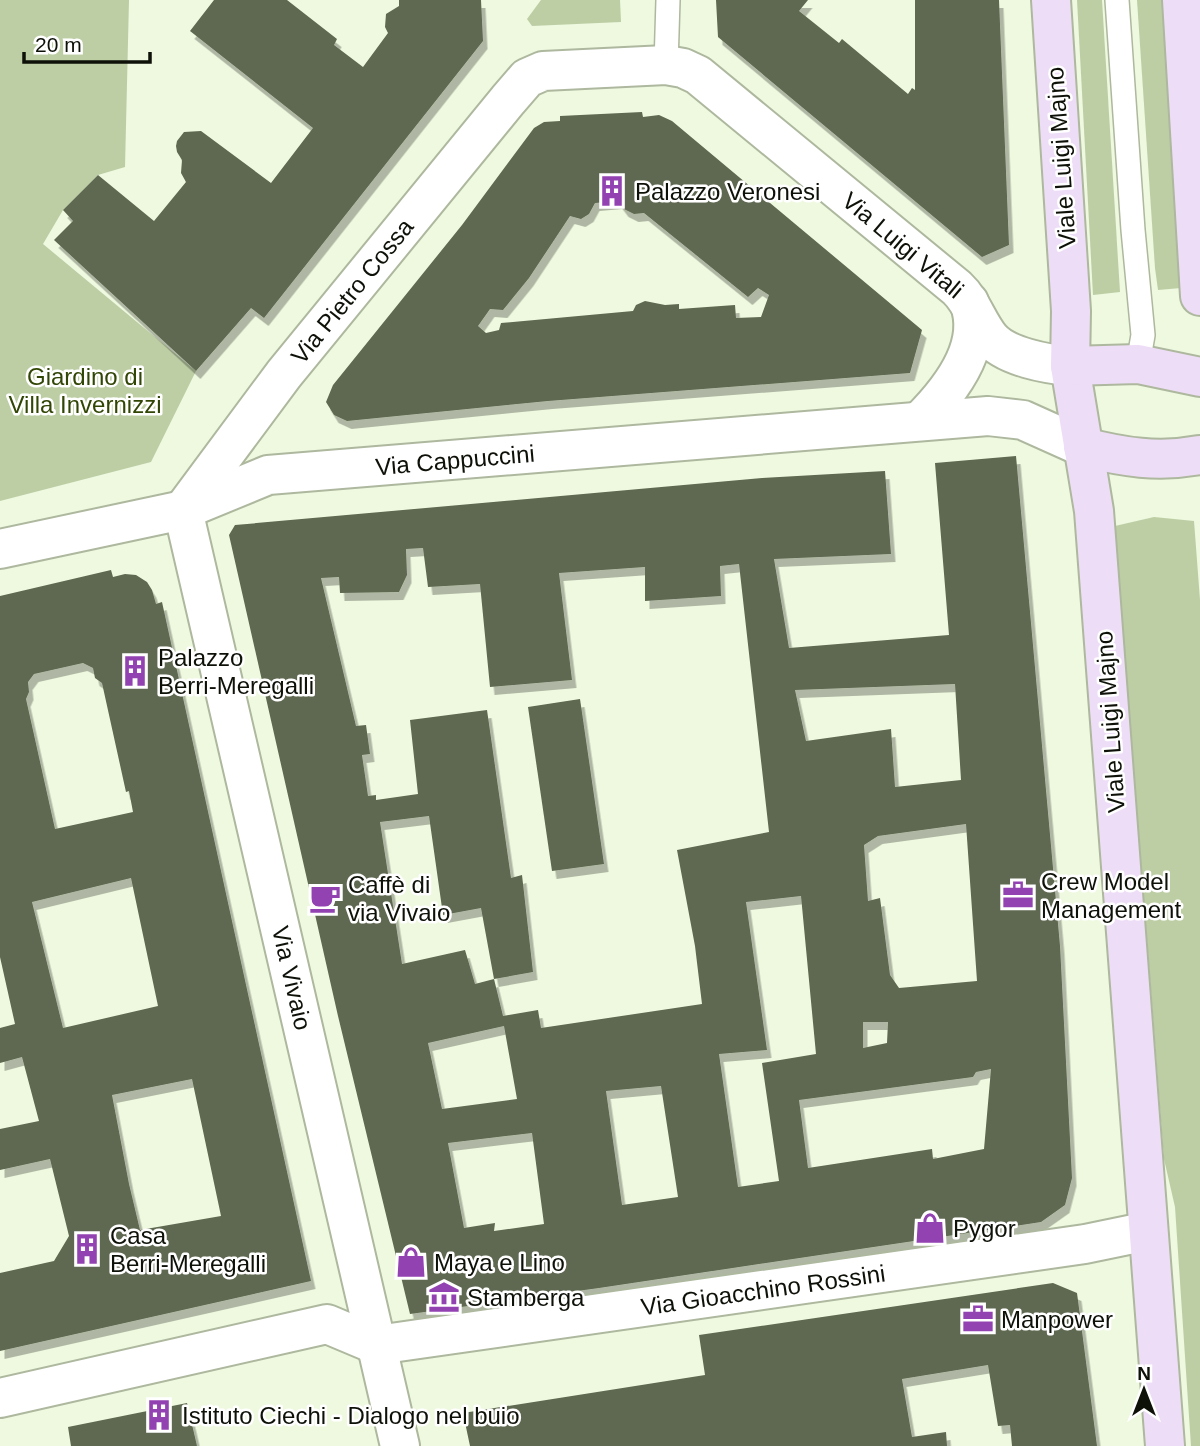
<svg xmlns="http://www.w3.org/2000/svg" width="1200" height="1446" viewBox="0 0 1200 1446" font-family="Arial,sans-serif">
	<defs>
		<filter id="shadow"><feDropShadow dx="4.5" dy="8" stdDeviation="0" flood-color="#0004"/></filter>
	</defs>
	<rect width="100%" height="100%" fill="#eef9df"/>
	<g fill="#bdcea5">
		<path d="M 0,0 L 129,0 L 125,167 L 98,175 L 63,210 L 43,244 L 196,371 L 151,462 L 0,501 Z"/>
		<path d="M 541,0 L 620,0 L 621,22 L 532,26 L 527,19 Z"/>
		<path d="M 1077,0 L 1102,0 L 1120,292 L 1093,295 Z"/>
		<path d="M 1137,0 L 1162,0 L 1181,288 L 1158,290 L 1155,268 Z"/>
		<path d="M 1154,517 L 1194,521 L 1200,600 L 1200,1446 L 1191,1446 L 1175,1207 L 1164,1159 L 1115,526 Z"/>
	</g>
	<g fill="#5f6851" fill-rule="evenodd" filter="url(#shadow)">
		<path d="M 214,0 L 287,0 L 337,39 L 334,45 L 363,67 L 388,33 L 385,27 L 386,14 L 399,6 L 399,0 L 481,0 L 483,41 L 264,318 L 251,308 L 196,371 L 54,240 L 73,221 L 63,210 L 98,175 L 154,221 L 186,182 L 181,173 L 182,160 L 177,152 L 176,146 L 177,141 L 184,132 L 201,131 L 271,183 L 313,128 L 190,31 Z"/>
		<path d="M 716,0 L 808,0 L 799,11 L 839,43 L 842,39 L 908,94 L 912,88 L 915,90 L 915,0 L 999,0 L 1009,245 L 982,257 L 718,37 Z"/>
		<path d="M 642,112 L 643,117 L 659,115 L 672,121 L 922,330 L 910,373 L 548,401 L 347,421 L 334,415 L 326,402 L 333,385 L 462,225 L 534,128 L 544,122 L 560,121 L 560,116 ZM 618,201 L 624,209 L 634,214 L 644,213 L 748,297 L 758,288 L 769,295 L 761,317 L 736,318 L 735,305 L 679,309 L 679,304 L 665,305 L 645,301 L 636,305 L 633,311 L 501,323 L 499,330 L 486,333 L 478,326 L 490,309 L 503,310 L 529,278 L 570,216 L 581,219 L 589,214 L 595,203 Z"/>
		<path d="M 1016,456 L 1060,946 L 1072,1178 L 1065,1205 L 1041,1222 L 599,1288 L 410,1314 L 338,1016 L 229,535 L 235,525 L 762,478 L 885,471 L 891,554 L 774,559 L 789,648 L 949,635 L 935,463 ZM 423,548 L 428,587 L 480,584 L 490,687 L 572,680 L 559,573 L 645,567 L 645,601 L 721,596 L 720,566 L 739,564 L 769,832 L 677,850 L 695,946 L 702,1004 L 541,1028 L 538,1010 L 503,1016 L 494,979 L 475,984 L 465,950 L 402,964 L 380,822 L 429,816 L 443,915 L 481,908 L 494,979 L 533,972 L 522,875 L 511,878 L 487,710 L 410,720 L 418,794 L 376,800 L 376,795 L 368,796 L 362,755 L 370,754 L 366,725 L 356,726 L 321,578 L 339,577 L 340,593 L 399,592 L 407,575 L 406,549 ZM 955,684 L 961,780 L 895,787 L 891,729 L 806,741 L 795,690 ZM 966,824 L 977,981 L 899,988 L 890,975 L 880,898 L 868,901 L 864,845 L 878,836 ZM 801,896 L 816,1054 L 762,1063 L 779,1181 L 738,1187 L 719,1054 L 767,1050 L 746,902 ZM 863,1022 L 888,1022 L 887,1043 L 863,1048 ZM 504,1026 L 517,1099 L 442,1109 L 428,1043 ZM 991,1069 L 984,1149 L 933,1159 L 932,1149 L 808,1168 L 799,1100 L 973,1077 L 976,1072 ZM 661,1086 L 678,1197 L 622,1205 L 606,1091 ZM 532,1133 L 544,1224 L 494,1231 L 495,1223 L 464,1228 L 448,1143 Z"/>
		<path d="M 111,570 L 113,577 L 125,574 L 136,575 L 147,582 L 152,590 L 156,604 L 162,602 L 311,1281 L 0,1351 L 0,1273 L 54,1261 L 69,1236 L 50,1159 L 0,1170 L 0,1129 L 39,1121 L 22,1057 L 0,1063 L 0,1028 L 15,1024 L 0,957 L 0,596 ZM 83,663 L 93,668 L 95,678 L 102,683 L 126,792 L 129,791 L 133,812 L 55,829 L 26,699 L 29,692 L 28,682 L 34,674 ZM 131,878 L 158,1006 L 63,1028 L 32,902 ZM 192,1079 L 221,1216 L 140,1230 L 129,1184 L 112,1095 Z"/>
		<path d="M 580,699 L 604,864 L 552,871 L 528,707 Z"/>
		<path d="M 1053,1283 L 1077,1293 L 1097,1446 L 1012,1446 L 1010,1425 L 998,1426 L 988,1365 L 902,1379 L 912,1437 L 946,1432 L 947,1446 L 470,1446 L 463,1413 L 705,1375 L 699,1335 Z"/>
		<path d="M 187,1403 L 197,1446 L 71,1446 L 68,1427 Z"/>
	</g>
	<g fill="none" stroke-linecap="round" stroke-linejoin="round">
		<defs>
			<g id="lane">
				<path d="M 1117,0 L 1133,230 L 1143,335 L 1138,364"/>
				<path d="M 666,65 L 668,0"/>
			</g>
			<g id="street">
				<path d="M 920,421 C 950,391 986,346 969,302"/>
				<path d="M 183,510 L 284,374 L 508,100 L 527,78 L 543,71 L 666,65 L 683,68 L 698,75 L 957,288 C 972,302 977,322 990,338 C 1006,357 1047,364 1070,366"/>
				<path d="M 183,510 L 400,1446"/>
				<path d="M 0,549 L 183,510 L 268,475 L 988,416 L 1023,420 L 1083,447"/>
				<path d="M 377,1345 L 1085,1244 L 1148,1231"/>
				<path d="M 0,1398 L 327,1324 L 377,1345"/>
			</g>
			<g id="secondary">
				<path d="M 1051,0 L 1071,311 L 1070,366 L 1094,511 L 1165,1446"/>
				<path d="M 1182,0 L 1200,296"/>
				<path d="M 1070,366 L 1138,364 L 1200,377"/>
				<path d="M 1083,447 C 1123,457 1158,463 1200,455"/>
			</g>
		</defs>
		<use href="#lane" stroke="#adb89e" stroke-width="26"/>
		<use href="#street" stroke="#adb89e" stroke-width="42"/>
		<use href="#secondary" stroke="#adb89e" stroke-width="42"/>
		<use href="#lane" stroke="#fff" stroke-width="23"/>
		<use href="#street" stroke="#fff" stroke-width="38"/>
		<use href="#secondary" stroke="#eeddf6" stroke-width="38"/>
	</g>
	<defs>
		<symbol id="building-bare" viewBox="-9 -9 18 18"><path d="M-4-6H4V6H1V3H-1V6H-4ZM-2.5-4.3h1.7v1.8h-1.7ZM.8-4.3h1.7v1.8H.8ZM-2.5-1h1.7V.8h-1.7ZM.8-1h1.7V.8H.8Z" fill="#9342b2" stroke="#fff" stroke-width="2.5" paint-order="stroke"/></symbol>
		<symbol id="office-bare" viewBox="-9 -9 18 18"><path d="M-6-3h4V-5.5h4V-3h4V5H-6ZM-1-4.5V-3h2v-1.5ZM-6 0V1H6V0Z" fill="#9342b2" stroke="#fff" stroke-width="2.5" paint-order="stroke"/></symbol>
		<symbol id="cafe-bare" viewBox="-9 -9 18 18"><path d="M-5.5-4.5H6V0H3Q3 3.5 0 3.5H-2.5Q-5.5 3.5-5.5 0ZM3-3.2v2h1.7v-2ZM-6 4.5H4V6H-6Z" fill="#9342b2" stroke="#fff" stroke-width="2.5" paint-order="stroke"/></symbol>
		<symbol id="shop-bare" viewBox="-9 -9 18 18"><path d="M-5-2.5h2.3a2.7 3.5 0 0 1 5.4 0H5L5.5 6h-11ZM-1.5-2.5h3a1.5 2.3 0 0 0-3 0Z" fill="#9342b2" stroke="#fff" stroke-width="2.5" paint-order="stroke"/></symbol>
		<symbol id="museum-bare" viewBox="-9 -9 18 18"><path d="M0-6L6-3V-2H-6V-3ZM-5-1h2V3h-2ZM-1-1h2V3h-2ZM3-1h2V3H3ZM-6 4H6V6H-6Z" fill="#9342b2" stroke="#fff" stroke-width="2.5" paint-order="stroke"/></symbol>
	</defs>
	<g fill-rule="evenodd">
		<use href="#building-bare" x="590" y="169" width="44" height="44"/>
		<use href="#building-bare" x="113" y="649" width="44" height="44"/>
		<use href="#office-bare" x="996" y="873" width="44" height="44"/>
		<use href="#cafe-bare" x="303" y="876" width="44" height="44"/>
		<use href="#shop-bare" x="908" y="1206" width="44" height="44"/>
		<use href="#building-bare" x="65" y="1227" width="44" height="44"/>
		<use href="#shop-bare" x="389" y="1240" width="44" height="44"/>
		<use href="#museum-bare" x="422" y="1275" width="44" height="44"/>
		<use href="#office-bare" x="956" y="1297" width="44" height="44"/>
		<use href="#building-bare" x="137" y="1393" width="44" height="44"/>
	</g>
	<g text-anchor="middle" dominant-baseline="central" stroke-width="5" stroke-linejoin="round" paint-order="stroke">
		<g font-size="24" fill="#0d1108" stroke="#fff">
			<text transform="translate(1061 158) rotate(-94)">Viale Luigi Majno</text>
			<text transform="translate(903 245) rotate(40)">Via Luigi Vitali</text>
			<text transform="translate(352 291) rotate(-51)">Via Pietro Cossa</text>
			<text transform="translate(455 460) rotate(-5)">Via Cappuccini</text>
			<text transform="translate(1110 722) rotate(-94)">Viale Luigi Majno</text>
			<text transform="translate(292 978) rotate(77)">Via Vivaio</text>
			<text transform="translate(763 1290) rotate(-8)">Via Gioacchino Rossini</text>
		</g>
		<g font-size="24" fill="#0d1108" stroke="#fff" text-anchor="start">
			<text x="635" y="191">Palazzo Veronesi</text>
			<text x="158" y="657">Palazzo<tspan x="158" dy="28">Berri-Meregalli</tspan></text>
			<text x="1041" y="881">Crew Model<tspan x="1041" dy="28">Management</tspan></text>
			<text x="348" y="884">Caffè di<tspan x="348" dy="28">via Vivaio</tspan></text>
			<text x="953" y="1228">Pygor</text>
			<text x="110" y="1235">Casa<tspan x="110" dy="28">Berri-Meregalli</tspan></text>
			<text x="434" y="1262">Maya e Lino</text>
			<text x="467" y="1297">Stamberga</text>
			<text x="1001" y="1319">Manpower</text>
			<text x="182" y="1415">Istituto Ciechi - Dialogo nel buio</text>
		</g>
		<g font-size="24" fill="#314505" stroke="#fff">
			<text x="85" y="376">Giardino di<tspan x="85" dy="28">Villa Invernizzi</tspan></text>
		</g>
	</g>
	<g transform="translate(1144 1390)" stroke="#ffffff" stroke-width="5" paint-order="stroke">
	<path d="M0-5L12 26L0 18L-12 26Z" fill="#0d1108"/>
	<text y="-10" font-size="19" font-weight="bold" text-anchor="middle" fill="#0d1108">N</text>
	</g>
	<path d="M24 52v10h126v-10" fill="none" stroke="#0d1108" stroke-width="3.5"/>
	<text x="35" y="52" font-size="21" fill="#0d1108" stroke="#ffffff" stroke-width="5" paint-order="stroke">20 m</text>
</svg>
